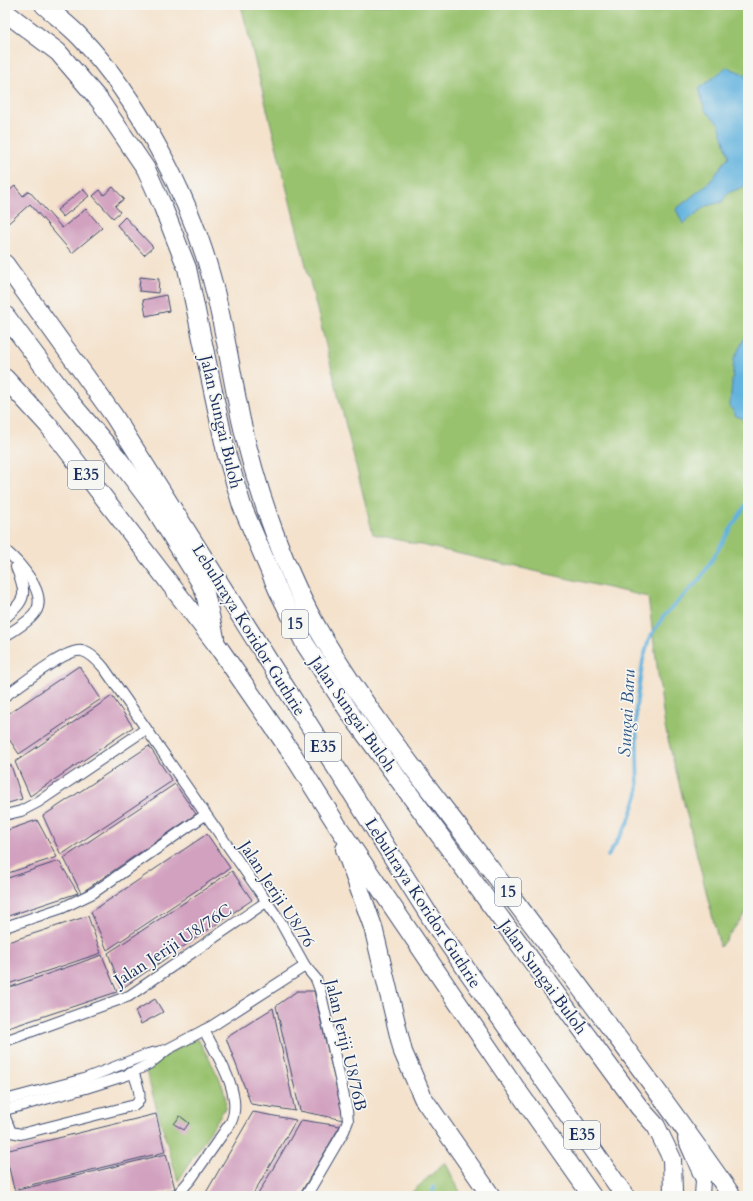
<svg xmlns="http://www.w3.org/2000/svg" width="753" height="1201" viewBox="0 0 753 1201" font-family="Cardo,serif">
	<rect width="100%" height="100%" fill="#f6f6f2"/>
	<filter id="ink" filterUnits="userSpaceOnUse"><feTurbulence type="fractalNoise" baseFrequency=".025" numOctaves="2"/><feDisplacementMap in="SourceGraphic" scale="8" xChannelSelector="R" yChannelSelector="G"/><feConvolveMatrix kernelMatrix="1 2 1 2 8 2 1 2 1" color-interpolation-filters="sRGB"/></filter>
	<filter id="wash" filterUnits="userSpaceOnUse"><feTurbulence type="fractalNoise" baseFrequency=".012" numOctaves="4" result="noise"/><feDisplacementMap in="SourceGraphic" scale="16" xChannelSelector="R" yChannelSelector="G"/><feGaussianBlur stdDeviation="0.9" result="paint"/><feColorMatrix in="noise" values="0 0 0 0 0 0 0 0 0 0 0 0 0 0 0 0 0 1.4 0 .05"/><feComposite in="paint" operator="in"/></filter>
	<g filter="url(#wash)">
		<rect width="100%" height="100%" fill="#f4e2cc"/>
		<g fill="#99c26e" stroke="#5a7866">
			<path d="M 241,5 L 748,5 L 748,910 L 720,947 L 665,727 L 648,597 L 373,534 Z"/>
			<path d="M 198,1039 C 207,1057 230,1089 225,1108 L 178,1181 L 145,1068 L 190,1041 Z"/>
			<path d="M 445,1162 L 462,1196 L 407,1196 L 409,1195 Z"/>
		</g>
		<g fill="#64b3de" stroke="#40719e">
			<path d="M 727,67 L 744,74 L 748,81 L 748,185 L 728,193 L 722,202 L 706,206 L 683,224 L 676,209 L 709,183 L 729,156 L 719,124 L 705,110 L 699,89 Z"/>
			<path d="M 748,331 L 748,420 L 736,416 L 730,406 L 734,359 Z"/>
		</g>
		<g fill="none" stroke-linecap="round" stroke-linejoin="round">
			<g stroke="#64b3de" stroke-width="3.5">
				<path d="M 608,856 L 628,823 L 638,793 L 636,708 L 643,660 L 649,639 L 663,617 L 700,579 L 748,501"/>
				<path d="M 432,1196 L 434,1187"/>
			</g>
		</g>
		<g id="blocks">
			<g fill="#d2a1bf">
				<path d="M 15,186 L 23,196 L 29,191 L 62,228 L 86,209 L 102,228 L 72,253 L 30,204 L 5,226 L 5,194 Z"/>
				<path d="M 113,187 L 124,199 L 115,206 L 120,212 L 113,218 L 93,196 L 100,190 L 104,195 Z"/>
				<path d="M 83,189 L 89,196 L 63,217 L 57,210 Z"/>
				<path d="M 125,217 L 153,247 L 144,255 L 117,225 Z"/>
				<path d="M 140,277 L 159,279 L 158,293 L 139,291 Z"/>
				<path d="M 166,295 L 169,311 L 146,316 L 143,300 Z"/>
				<path d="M 79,666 L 101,699 L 19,754 L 5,733 L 5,716 Z"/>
				<path d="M 112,696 L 133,727 L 30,796 L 15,762 Z"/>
				<path d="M 149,746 L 172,781 L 61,855 L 43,816 Z"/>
				<path d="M 11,765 L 22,799 L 5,804 L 5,766 Z"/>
				<path d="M 175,784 L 196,814 L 81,893 L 64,858 Z"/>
				<path d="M 37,820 L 57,857 L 5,874 L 5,831 Z"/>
				<path d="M 207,834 L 230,868 L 107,950 L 91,912 Z"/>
				<path d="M 59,861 L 78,893 L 5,917 L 5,879 Z"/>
				<path d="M 232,871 L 252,900 L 121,989 L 108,953 Z"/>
				<path d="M 88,916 L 101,953 L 5,985 L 5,943 Z"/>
				<path d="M 102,955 L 117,992 L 5,1029 L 5,989 Z"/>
				<path d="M 297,991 L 314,991 L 344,1120 L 300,1111 L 276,1006 Z"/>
				<path d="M 155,999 L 163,1012 L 141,1024 L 135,1011 Z"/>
				<path d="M 273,1008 L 295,1111 L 251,1104 L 226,1038 Z"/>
				<path d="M 253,1112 L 296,1120 L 252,1196 L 204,1196 Z"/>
				<path d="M 156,1114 L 165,1152 L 14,1189 L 5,1151 Z"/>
				<path d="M 180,1116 L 189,1123 L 184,1130 L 174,1124 Z"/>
				<path d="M 301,1120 L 340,1126 L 299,1196 L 257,1196 Z"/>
				<path d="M 166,1154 L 175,1189 L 148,1196 L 16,1196 L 14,1191 Z"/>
			</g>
		</g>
	</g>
	<g filter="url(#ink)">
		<use href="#blocks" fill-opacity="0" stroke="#3c4a6e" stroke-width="1"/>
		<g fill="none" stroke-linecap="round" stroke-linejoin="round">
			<defs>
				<g id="street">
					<path d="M 5,550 C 19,562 49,594 35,613 C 30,621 13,631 5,636"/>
					<path d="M 5,618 C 27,599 27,594 16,567"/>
					<path d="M 5,696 C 20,686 67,647 82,651 C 91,653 98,661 104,668 L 280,921 L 305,966 L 316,979 L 320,990 L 347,1110 L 348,1121 L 344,1131 L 306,1196"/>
					<path d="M 5,815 L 21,811 L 38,802 L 146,729"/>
					<path d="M 5,927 L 62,908 L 93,893 L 205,815"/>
					<path d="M 5,1041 L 129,996 L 266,902"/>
					<path d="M 5,1100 L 84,1079 L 148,1054 L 165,1050"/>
					<path d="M 5,1110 L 86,1088 L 127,1075 L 149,1064 L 168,1049 L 212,1026 L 305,966"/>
					<path d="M 5,1117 L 11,1132 L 21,1134 L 135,1105 C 145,1099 136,1081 133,1072"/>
					<path d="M 176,1196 L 191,1179 L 231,1122 C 244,1095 216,1054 204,1030"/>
				</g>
				<path id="secondary" d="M 685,1139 L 703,1180 L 702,1196"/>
				<g id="highway">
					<path d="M 44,5 C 56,16 70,26 81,38 C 138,98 189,196 211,276 C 224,323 231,372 241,420 C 257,491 285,573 322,636 C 366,710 421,778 473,846 C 561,962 649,1077 732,1196"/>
					<path d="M 5,12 L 58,52 L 100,101 L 146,169 L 163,207 L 187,268 L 226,452 L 242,506 L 278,590 L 305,644 L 352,716 L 639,1107 L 656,1126 L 672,1159 L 673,1192 L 670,1196"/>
					<path d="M 5,264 L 114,416 L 436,926 L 625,1196"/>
					<path d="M 5,315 L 71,403 L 116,456 L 152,504 L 199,580 L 205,593 L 215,638"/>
					<path d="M 5,378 L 48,425 L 217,645 L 293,755 L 337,825 L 515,1087 L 592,1196"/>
					<path d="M 345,849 L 373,927 L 403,1052 L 423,1098 L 491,1196"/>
				</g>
			</defs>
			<use href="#street" stroke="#3c4a6e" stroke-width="12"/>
			<use href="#secondary" stroke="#3c4a6e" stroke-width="16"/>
			<use href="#highway" stroke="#3c4a6e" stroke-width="20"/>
			<use href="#street" stroke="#fff" stroke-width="10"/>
			<use href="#secondary" stroke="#fff" stroke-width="14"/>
			<use href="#highway" stroke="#fff" stroke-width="18"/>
		</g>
	</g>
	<g text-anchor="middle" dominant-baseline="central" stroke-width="3.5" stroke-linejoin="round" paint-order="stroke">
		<g fill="#f6f6f2" stroke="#5d6b8a" stroke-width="1">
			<rect x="68" y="461" width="36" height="28" rx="3"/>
			<rect x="282" y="610" width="26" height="28" rx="3"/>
			<rect x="305" y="733" width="36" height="28" rx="3"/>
			<rect x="495" y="878" width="26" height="28" rx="3"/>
			<rect x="564" y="1121" width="36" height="28" rx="3"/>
		</g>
		<g font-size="16" font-weight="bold" fill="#1b2f5e">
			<text x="86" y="475">E35</text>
			<text x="295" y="624">15</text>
			<text x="323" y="747">E35</text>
			<text x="508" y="892">15</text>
			<text x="582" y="1135">E35</text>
		</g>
		<g font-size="17" fill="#1b2f5e" stroke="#f6f6f2">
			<text transform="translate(221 422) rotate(77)">Jalan Sungai Buloh</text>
			<text transform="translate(249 630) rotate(58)">Lebuhraya Koridor Guthrie</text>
			<text transform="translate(353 714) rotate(55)">Jalan Sungai Buloh</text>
			<text transform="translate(277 894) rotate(57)">Jalan Jeriji U8/76</text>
			<text transform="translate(423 903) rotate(57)">Lebuhraya Koridor Guthrie</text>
			<text transform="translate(173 945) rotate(-33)">Jalan Jeriji U8/76C</text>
			<text transform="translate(543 977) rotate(54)">Jalan Sungai Buloh</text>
			<text transform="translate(346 1045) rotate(77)">Jalan Jeriji U8/76B</text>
		</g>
		<g font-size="18" font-style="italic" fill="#315784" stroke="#f6f6f2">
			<text transform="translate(627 713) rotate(-87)">Sungai Baru</text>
		</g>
	</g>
	<rect width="753" height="1201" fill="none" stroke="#f6f6f2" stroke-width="20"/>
</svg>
